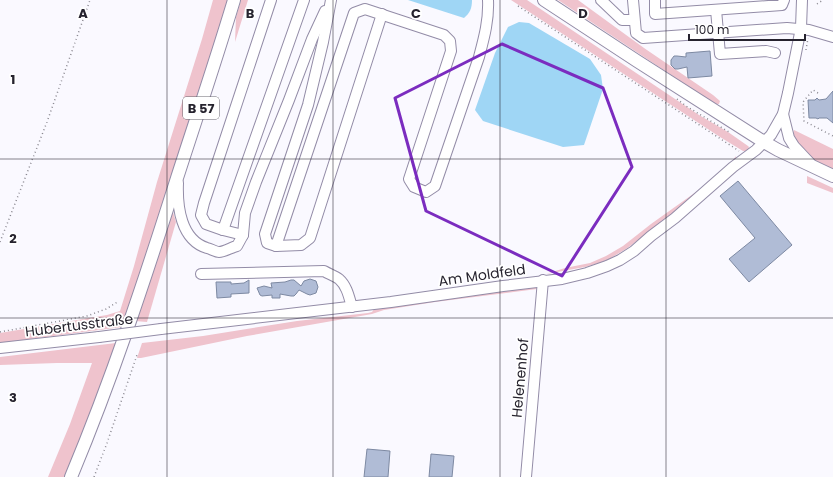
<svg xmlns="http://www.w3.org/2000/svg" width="833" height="477" viewBox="0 0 833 477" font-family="Poppins,sans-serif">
	<rect width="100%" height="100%" fill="#faf9ff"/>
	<g fill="#efc3cd">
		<path d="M 213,0 L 228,0 L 143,268 L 122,327 L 0,343 L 0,333 L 107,315 L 120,311 L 134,266 L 157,182 L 202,39 Z"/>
		<path d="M 241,0 L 248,0 L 235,42 L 236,17 Z"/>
		<path d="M 511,0 L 527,0 L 699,115 L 728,132 L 748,146 L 749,147 C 748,151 746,151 743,151 L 720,137 Z"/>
		<path d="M 558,0 L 578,0 L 644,48 L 713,95 L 720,101 L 719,104 L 715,104 Z"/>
		<path d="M 794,130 L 833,149 L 833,169 L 816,161 L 798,146 L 792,139 Z"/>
		<path d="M 736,156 L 735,165 L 706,190 L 626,249 L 609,259 L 599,263 L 585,267 L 546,274 L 565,268 L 590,263 L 606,256 L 623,246 L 651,224 L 724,172 Z"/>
		<path d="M 807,176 L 833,188 L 833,193 L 807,183 Z"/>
		<path d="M 172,209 L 176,222 L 147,322 L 135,321 Z"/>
		<path d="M 535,286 L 537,289 L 435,302 L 384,310 L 372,314 L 247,336 L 141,358 L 137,358 L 142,343 L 203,336 L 297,321 L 368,313 L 372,312 L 375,308 Z"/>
		<path d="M 116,343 L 66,477 L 48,477 L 70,424 L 92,363 L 57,363 L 0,365 L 0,357 Z"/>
	</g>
	<g fill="#9fd6f5">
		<path d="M 408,0 L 472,0 C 472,8 470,13 464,18 Z"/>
		<path d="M 519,22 L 529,23 L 590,59 L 601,75 L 603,89 L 584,145 L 563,147 L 483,121 L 475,110 L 495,53 L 508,27 Z"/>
	</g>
	<g fill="#b0bcd6" stroke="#7d89a2">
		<path d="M 710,51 L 712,76 L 688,78 L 687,67 L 678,69 L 675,69 L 671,65 L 671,60 L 674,56 L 677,56 L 686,57 L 686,53 Z"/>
		<path d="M 833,91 L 833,123 L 827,118 L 819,118 L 818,119 L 816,118 L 809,118 L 808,100 L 815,100 L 817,98 L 819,100 L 826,99 Z"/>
		<path d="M 738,181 L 792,245 L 749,282 L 729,259 L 755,238 L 720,196 Z"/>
		<path d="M 310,279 L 316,281 L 318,287 L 316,293 L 310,295 L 307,294 L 299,290 L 296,294 L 294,296 L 291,296 L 280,294 L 280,298 L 272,298 L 272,295 L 262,296 L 260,295 L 257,288 L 264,286 L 272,288 L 271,283 L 285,282 L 291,280 L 294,280 L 301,286 L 304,281 Z"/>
		<path d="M 249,280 L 249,293 L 231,294 L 231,297 L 217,298 L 216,282 L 231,282 L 231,284 L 244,283 Z"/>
		<path d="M 367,449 L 390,451 L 388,477 L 364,477 Z"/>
		<path d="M 431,454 L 454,456 L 452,477 L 429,477 Z"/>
	</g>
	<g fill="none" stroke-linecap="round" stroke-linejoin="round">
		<defs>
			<g id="minor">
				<path d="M 331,0 L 323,42 L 308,105 L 265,234 L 267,243 L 276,246 L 301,245 L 310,238 L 382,14"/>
				<path d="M 601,0 L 622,20 L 634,20"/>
				<path d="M 633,0 L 636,33 L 643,38 L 787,28 L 809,30 L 833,37"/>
				<path d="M 655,0 L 655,14 L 782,5 L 784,0"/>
				<path d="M 716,10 L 720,54 L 766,51 L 775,53"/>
				<path d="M 783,114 L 789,138 L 794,146 L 810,163"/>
				<path d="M 178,183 C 177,207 181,240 207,248 C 211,249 216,252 219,252 C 224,252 232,247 237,246 L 243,235 L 245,213 L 256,182 L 289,100 L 312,39 L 325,11"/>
				<path d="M 223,230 L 304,0"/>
				<path d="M 243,235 L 223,230 L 206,224 L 201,215 L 204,203 L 271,0"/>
				<path d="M 276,246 L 354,13 L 365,9 L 444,35 L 450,41 L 451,51 L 409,179 L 414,187 L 426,192 L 435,186 L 479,57 C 484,38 489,20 488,0"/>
				<path d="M 201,274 L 324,271 C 329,274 335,276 339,279 C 347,286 349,297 352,307"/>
				<path d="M 161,329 L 391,302 L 503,286 L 562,279 L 587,273 L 607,266 L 620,260 L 634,251 L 651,236 L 675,218 L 733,167 L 756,150 L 771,135 L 783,114 L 788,93 L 801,28 L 802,0"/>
				<path d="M 0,348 L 99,337"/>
				<path d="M 526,477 L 543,280"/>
			</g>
			<g id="major">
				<path d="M 544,0 L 637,61 L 764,142 L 778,150 L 833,176"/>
				<path d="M 71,477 C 112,379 145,279 177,178 C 196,119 216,60 234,0"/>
			</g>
		</defs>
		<use href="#minor" stroke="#938ca7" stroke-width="12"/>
		<use href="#major" stroke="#938ca7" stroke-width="14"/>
		<g stroke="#8b8991" stroke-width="1.5" stroke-dasharray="1 3" stroke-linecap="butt">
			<path d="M 817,4 L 823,0"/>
			<path d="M 518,6 L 739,151"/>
			<path d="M 806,50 L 808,38"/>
			<path d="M 818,93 L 813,90 L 803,102 L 804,121 L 833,136"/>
			<path d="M 677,99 L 686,106 L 729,132"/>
			<path d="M 0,242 L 47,122 L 90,0"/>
			<path d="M 0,332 L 87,316 L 106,309 L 119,301"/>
			<path d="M 94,477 L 107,443 L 137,355"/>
		</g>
		<use href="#minor" stroke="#fff" stroke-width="10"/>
		<use href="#major" stroke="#fff" stroke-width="12"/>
		<defs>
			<path id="minor-bridge" d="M 99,337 L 161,329"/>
		</defs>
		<use href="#minor-bridge" stroke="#938ca7" stroke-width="12" stroke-linecap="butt"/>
		<use href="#minor-bridge" stroke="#fff" stroke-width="10"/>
	</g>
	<path fill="none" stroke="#7b2cbf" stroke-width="3" stroke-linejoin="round" d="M 502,44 L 603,88 L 632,167 L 562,276 L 426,211 L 395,98 Z"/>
	<path fill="none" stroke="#26232e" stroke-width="1" stroke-opacity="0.55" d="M 167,0 L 167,477M 333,0 L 333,477M 500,0 L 500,477M 666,0 L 666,477M 0,159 L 833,159M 0,318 L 833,318"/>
	<g text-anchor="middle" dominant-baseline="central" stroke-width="3.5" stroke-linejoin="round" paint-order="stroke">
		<rect fill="#fff" stroke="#67656d" stroke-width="1" x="183" y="97" width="36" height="22" rx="3"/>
		<g font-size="13" font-weight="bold" fill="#26232e">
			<text x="201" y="108">B 57</text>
		</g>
		<g font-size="14" fill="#26232e" stroke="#fff">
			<text transform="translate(482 275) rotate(-8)">Am Moldfeld</text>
			<text transform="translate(79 325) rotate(-7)">Hubertusstraße</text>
			<text transform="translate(520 378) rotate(-85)">Helenenhof</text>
		</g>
	</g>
	<g font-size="13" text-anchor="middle" font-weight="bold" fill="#26232e" stroke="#fff" stroke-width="3.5" stroke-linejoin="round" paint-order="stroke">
		<text x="83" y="18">A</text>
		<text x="250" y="18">B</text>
		<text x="416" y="18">C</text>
		<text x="583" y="18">D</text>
		<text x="13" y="84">1</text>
		<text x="13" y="243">2</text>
		<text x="13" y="402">3</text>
	</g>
	<path d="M689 34v6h116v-6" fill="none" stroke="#26232e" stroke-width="2"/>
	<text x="695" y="34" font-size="12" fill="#26232e" stroke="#ffffff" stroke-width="3" paint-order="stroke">100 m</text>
</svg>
